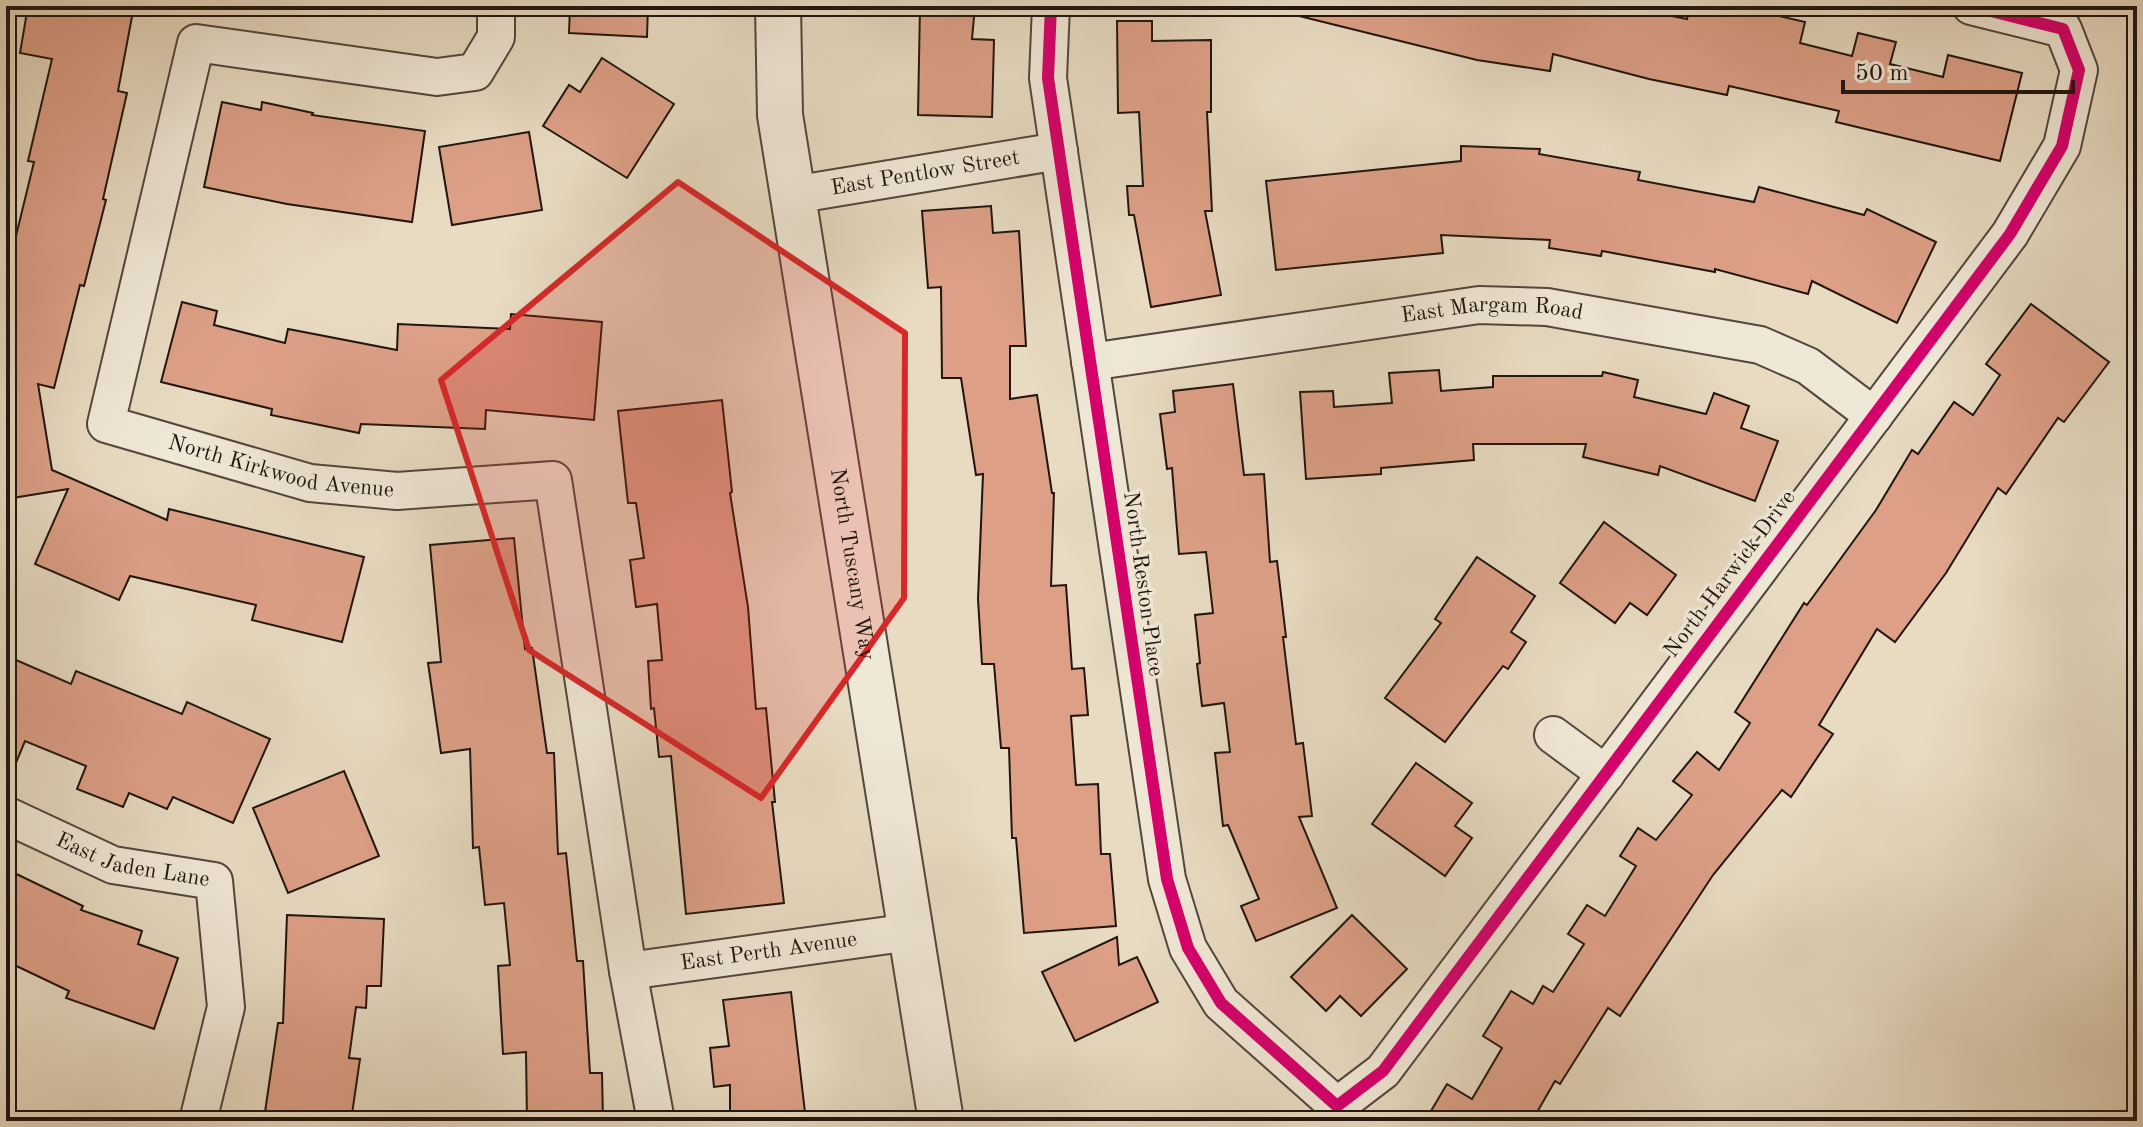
<svg xmlns="http://www.w3.org/2000/svg" width="2143" height="1127" viewBox="0 0 2143 1127" font-family="'Old Standard TT',serif">
	<rect width="100%" height="100%" fill="#e8dbc2"/>
	<filter id="stains"><feTurbulence type="fractalNoise" baseFrequency=".0025" numOctaves="4"/><feColorMatrix values="0 0 0 0 .2 0 0 0 0 .09 0 0 0 0 .02 0 0 0 .5 -.17"/></filter>
	<radialGradient id="worn" r=".72"><stop offset=".6" stop-color="#630" stop-opacity="0"/><stop offset="1" stop-color="#630" stop-opacity=".3"/></radialGradient>
	<g fill="#dda087" stroke="#20150f" stroke-width="2">
		<path d="M 28,6 L 134,6 L 118,91 L 127,93 L 103,199 L 106,200 L 84,286 L 80,285 L 54,388 L 38,384 L 52,470 L 167,520 L 169,509 L 364,557 L 342,642 L 252,620 L 256,605 L 130,576 L 119,600 L 35,564 L 68,489 L 6,499 L 6,277 L 34,162 L 28,161 L 52,59 L 20,53 Z"/>
		<path d="M 570,6 L 648,6 L 647,37 L 569,33 Z"/>
		<path d="M 920,6 L 975,6 L 972,39 L 994,40 L 992,117 L 918,115 Z"/>
		<path d="M 1296,6 L 1623,6 L 1687,19 L 1690,6 L 1736,6 L 1805,22 L 1800,43 L 1852,56 L 1858,33 L 1896,42 L 1890,64 L 1943,77 L 1948,55 L 2022,73 L 2000,161 L 1836,122 L 1839,111 L 1729,86 L 1727,95 L 1649,79 L 1553,54 L 1550,71 L 1477,60 L 1295,15 Z"/>
		<path d="M 1117,21 L 1152,21 L 1152,41 L 1211,40 L 1211,112 L 1207,112 L 1212,211 L 1205,211 L 1221,295 L 1151,307 L 1134,215 L 1129,215 L 1127,186 L 1143,186 L 1139,112 L 1118,113 Z"/>
		<path d="M 602,58 L 674,104 L 627,178 L 543,126 L 569,85 L 580,92 Z"/>
		<path d="M 222,102 L 261,110 L 262,102 L 313,113 L 312,115 L 425,131 L 412,222 L 287,204 L 204,187 Z"/>
		<path d="M 529,132 L 542,210 L 452,225 L 439,147 Z"/>
		<path d="M 1461,146 L 1540,149 L 1539,154 L 1640,172 L 1638,180 L 1754,202 L 1759,187 L 1864,215 L 1867,209 L 1936,242 L 1897,323 L 1812,281 L 1808,294 L 1715,269 L 1715,272 L 1602,251 L 1601,256 L 1549,248 L 1550,240 L 1441,235 L 1443,253 L 1276,270 L 1266,181 L 1461,161 Z"/>
		<path d="M 991,206 L 993,233 L 1019,231 L 1026,346 L 1010,346 L 1010,399 L 1037,395 L 1052,493 L 1054,493 L 1051,586 L 1066,585 L 1072,669 L 1084,668 L 1088,715 L 1071,716 L 1076,785 L 1098,784 L 1101,854 L 1110,854 L 1116,926 L 1024,933 L 1016,838 L 1012,838 L 1009,748 L 1001,748 L 994,664 L 982,664 L 978,599 L 983,474 L 976,475 L 961,378 L 942,378 L 941,287 L 928,288 L 922,211 Z"/>
		<path d="M 182,302 L 217,311 L 214,325 L 285,343 L 288,329 L 397,350 L 398,324 L 510,329 L 511,314 L 602,322 L 594,420 L 486,410 L 485,429 L 361,424 L 359,433 L 271,415 L 272,409 L 161,382 Z"/>
		<path d="M 2031,304 L 2109,362 L 2064,422 L 2058,418 L 2006,494 L 1998,488 L 1946,573 L 1895,642 L 1877,629 L 1819,725 L 1833,734 L 1791,797 L 1782,790 L 1713,875 L 1620,1016 L 1608,1008 L 1560,1084 L 1555,1081 L 1532,1121 L 1425,1121 L 1447,1084 L 1472,1099 L 1502,1048 L 1483,1036 L 1511,991 L 1533,1004 L 1543,986 L 1553,992 L 1584,944 L 1568,934 L 1587,905 L 1605,916 L 1636,866 L 1620,856 L 1638,828 L 1656,840 L 1692,795 L 1673,781 L 1697,752 L 1719,770 L 1750,723 L 1735,712 L 1804,603 L 1807,605 L 1876,510 L 1912,450 L 1918,454 L 1954,402 L 1973,415 L 2000,375 L 1986,364 Z"/>
		<path d="M 1439,370 L 1441,391 L 1493,387 L 1493,376 L 1602,376 L 1603,372 L 1638,380 L 1634,397 L 1706,414 L 1714,393 L 1749,406 L 1741,428 L 1778,441 L 1755,501 L 1660,466 L 1658,475 L 1583,457 L 1586,444 L 1473,444 L 1474,460 L 1381,468 L 1381,474 L 1306,479 L 1300,392 L 1333,391 L 1334,407 L 1392,403 L 1389,373 Z"/>
		<path d="M 1233,384 L 1244,475 L 1264,474 L 1270,562 L 1277,561 L 1286,637 L 1283,637 L 1296,744 L 1303,743 L 1312,816 L 1299,817 L 1337,908 L 1256,941 L 1241,906 L 1259,899 L 1228,825 L 1223,826 L 1215,753 L 1230,752 L 1224,703 L 1202,706 L 1197,664 L 1200,663 L 1195,615 L 1213,613 L 1206,552 L 1179,554 L 1172,468 L 1167,469 L 1160,414 L 1175,412 L 1173,391 Z"/>
		<path d="M 722,400 L 732,492 L 730,493 L 748,607 L 756,709 L 766,708 L 775,802 L 772,802 L 784,903 L 686,914 L 671,756 L 659,757 L 654,708 L 651,709 L 648,661 L 662,660 L 657,604 L 636,607 L 630,560 L 644,558 L 636,503 L 628,503 L 618,411 Z"/>
		<path d="M 1604,522 L 1676,575 L 1647,615 L 1630,603 L 1615,623 L 1560,583 Z"/>
		<path d="M 514,538 L 525,649 L 532,648 L 547,753 L 554,753 L 558,854 L 566,853 L 577,961 L 583,961 L 590,1073 L 602,1073 L 603,1121 L 527,1121 L 526,1052 L 503,1054 L 498,966 L 510,965 L 504,903 L 485,905 L 479,847 L 473,848 L 470,749 L 441,753 L 428,663 L 441,662 L 430,545 Z"/>
		<path d="M 1477,557 L 1535,596 L 1511,632 L 1526,642 L 1508,669 L 1503,666 L 1445,742 L 1385,698 L 1441,623 L 1435,619 Z"/>
		<path d="M 16,660 L 71,684 L 76,671 L 182,714 L 187,702 L 270,739 L 233,823 L 173,797 L 167,809 L 129,793 L 123,807 L 77,789 L 86,766 L 25,741 L 6,787 L 6,682 Z"/>
		<path d="M 1416,763 L 1472,803 L 1455,826 L 1472,838 L 1445,876 L 1372,824 Z"/>
		<path d="M 344,771 L 379,856 L 288,893 L 253,808 Z"/>
		<path d="M 6,869 L 83,906 L 81,910 L 142,931 L 138,944 L 178,958 L 154,1029 L 66,998 L 69,991 L 6,961 Z"/>
		<path d="M 287,915 L 384,919 L 381,986 L 367,986 L 366,1008 L 356,1007 L 349,1058 L 360,1059 L 351,1121 L 265,1112 L 278,1023 L 283,1023 Z"/>
		<path d="M 1352,915 L 1407,969 L 1361,1016 L 1340,996 L 1326,1011 L 1291,977 Z"/>
		<path d="M 1117,937 L 1119,965 L 1137,957 L 1158,1002 L 1075,1041 L 1042,972 Z"/>
		<path d="M 791,992 L 806,1121 L 730,1121 L 730,1085 L 714,1087 L 710,1048 L 729,1046 L 723,1000 Z"/>
	</g>
	<g fill="none" stroke-linecap="round" stroke-linejoin="round">
		<defs>
			<g id="minor">
				<path id="s1" d="M 496,6 L 496,37 L 475,72 L 437,77 L 196,43 L 106,424 L 310,483 L 397,491 L 553,480 L 628,971 L 656,1121"/>
				<path d="M 1051,6 L 1048,78 L 1167,879 L 1188,948 L 1221,1003 L 1337,1106 L 1383,1071 L 2010,234 L 2062,146 L 2079,70 L 2063,29 L 1971,6"/>
				<path id="s2" d="M 793,195 L 1059,151"/>
				<path id="s3" d="M 1090,362 L 1479,305 L 1547,307 L 1760,345 L 1808,366 L 1874,416"/>
				<path d="M 1553,735 L 1606,774"/>
				<path id="s4" d="M 6,815 L 113,865 L 214,881 L 226,1007 L 198,1121"/>
				<path id="s5" d="M 628,971 L 911,932"/>
			</g>
			<g id="tertiary">
				<path id="s6" d="M 778,6 L 780,115 L 941,1121"/>
			</g>
		</defs>
		<use href="#minor" stroke="#52463c" stroke-width="40"/>
		<use href="#tertiary" stroke="#52463c" stroke-width="48"/>
		<use href="#minor" stroke="#f0e8d7" stroke-width="36"/>
		<use href="#tertiary" stroke="#f0e8d7" stroke-width="44"/>
		<defs>
			<path id="cycleway" d="M 1051,6 L 1048,78 L 1167,879 L 1188,948 L 1221,1003 L 1337,1106 L 1383,1071 L 2010,234 L 2062,146 L 2079,70 L 2063,29 L 1971,6"/>
		</defs>
		<use href="#cycleway" stroke="#f0e8d7" stroke-width="17"/>
		<use href="#cycleway" stroke="#d6006c" stroke-width="12"/>
	</g>
	<path fill="#d62828" fill-opacity="0.2" stroke="#d62828" stroke-width="6" stroke-linejoin="round" d="M 678,182 L 905,333 L 904,598 L 761,798 L 529,650 L 441,380 Z"/>
	<g text-anchor="middle" dominant-baseline="central" stroke-width="7" stroke-linejoin="round" paint-order="stroke">
		<g font-size="22" fill="#20150f" stroke="#f0e8d7">
			<text stroke="none"><textPath href="#s2" startOffset="134">East Pentlow Street</textPath></text>
			<text stroke="none"><textPath href="#s3" startOffset="406">East Margam Road</textPath></text>
			<text stroke="none"><textPath href="#s1" startOffset="926">North Kirkwood Avenue</textPath></text>
			<text stroke="none"><textPath href="#s6" startOffset="564">North Tuscany Way</textPath></text>
			<text transform="translate(1730 574) rotate(-53)">North Harwick Drive</text>
			<text transform="translate(1143 584) rotate(82)">North Reston Place</text>
			<text stroke="none"><textPath href="#s4" startOffset="136">East Jaden Lane</textPath></text>
			<text stroke="none"><textPath href="#s5" startOffset="142">East Perth Avenue</textPath></text>
		</g>
	</g>
	<rect width="2143" height="1127" fill="none" stroke="#e8dbc2" stroke-width="32"/>
	<rect x="8" y="8" width="2127" height="1111" fill="none" stroke="#20150f" stroke-width="4"/>
	<rect x="16" y="16" width="2111" height="1095" fill="none" stroke="#20150f" stroke-width="2"/>
	<path d="M1843 80v12h230v-12" fill="none" stroke="#20150f" stroke-width="4"/>
	<text x="1855" y="80" font-size="24" fill="#20150f" stroke="#f0e8d7" stroke-width="6" paint-order="stroke">50 m</text>
	<rect width="100%" height="100%" filter="url(#stains)"/>
	<rect width="100%" height="100%" fill="url(#worn)"/>
</svg>
